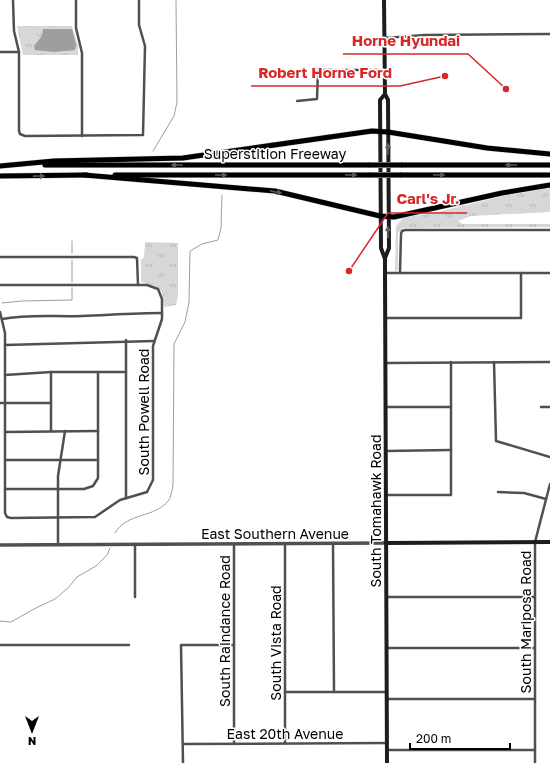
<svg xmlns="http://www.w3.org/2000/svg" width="550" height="763" viewBox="0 0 550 763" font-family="'Golos Text',sans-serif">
	<defs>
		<pattern id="grass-tufts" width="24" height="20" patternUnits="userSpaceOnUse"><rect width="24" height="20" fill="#d7d7d7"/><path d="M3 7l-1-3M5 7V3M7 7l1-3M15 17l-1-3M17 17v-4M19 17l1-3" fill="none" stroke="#b7b7b7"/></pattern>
	</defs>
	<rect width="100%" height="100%" fill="#fff"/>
	<g fill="url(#grass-tufts)">
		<path d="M 17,26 L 72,26 L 78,46 L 78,55 L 23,55 Z"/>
		<path d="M 550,188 L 550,212 L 471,216 L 458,221 L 462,224 L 550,224 L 550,227 L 403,228 L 398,233 L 398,269 L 395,272 L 396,226 L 404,217 L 429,214 L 503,196 Z"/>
		<path d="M 145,242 L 178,243 L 178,295 L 176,305 L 164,307 C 164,286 158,287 141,282 L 141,260 L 144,257 Z"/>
	</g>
	<path fill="#9e9e9e" d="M 43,29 L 72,29 L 76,44 L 75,50 L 54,52 L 35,50 L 34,46 L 42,36 Z"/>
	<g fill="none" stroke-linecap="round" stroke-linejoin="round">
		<g stroke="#9e9e9e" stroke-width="1">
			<path d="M 153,151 L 174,116 L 177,102 L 176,0"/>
			<path d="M 72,241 L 72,253"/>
			<path d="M 72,260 L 72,282"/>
			<path d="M 2,303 L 22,301 L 72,300 L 72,288"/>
			<path d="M 115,533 C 127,512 154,519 169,500 C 171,497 172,490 173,485 L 174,344 L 185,322 L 189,302 L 190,251 L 202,244 L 218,240 L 221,228 L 222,195"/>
			<path d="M 0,621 L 11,622 L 34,609 L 55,599 L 68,588 L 77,577 L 96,566 L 107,555 L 110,548"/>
		</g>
		<defs>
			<g id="motorway">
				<path d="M 45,165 L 370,165"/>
				<path d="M 401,165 L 550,165"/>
				<path d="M 0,166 L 54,161 L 183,158 L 372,131 L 388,132 L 487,148 L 550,154"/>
				<path d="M 84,175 L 275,191 L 380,216 L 394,217 L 502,193 L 550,185"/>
				<path d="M 115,175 L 370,175"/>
				<path d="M 400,175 L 550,175"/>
				<path d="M 0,176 L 87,175"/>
			</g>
		</defs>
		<use href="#motorway" stroke="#dbdbdb" stroke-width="6"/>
		<g stroke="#505050" stroke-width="2.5">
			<path d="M 13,0 L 14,31 L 19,52 L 19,131 L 20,134 L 25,136 L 143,135 L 145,46 L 139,25 L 139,0"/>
			<path d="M 76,0 L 76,28 L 82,53 L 82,136"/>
			<path d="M 385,38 L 425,35 L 550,34"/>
			<path d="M 0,52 L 19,52"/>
			<path d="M 297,101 L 317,99 L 318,70 L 384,70"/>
			<path d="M 0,257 L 134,257 L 137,258 L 138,285"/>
			<path d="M 385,273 L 550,273"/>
			<path d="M 400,273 L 401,234 L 402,231 L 405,230 L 550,230"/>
			<path d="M 0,285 L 147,285 L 158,289 L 162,299 L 162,319 L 153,346 L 153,480 L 147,492 L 120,500 L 95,517 L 11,518 L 7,517 L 5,513 L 5,333 L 0,312"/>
			<path d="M 386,318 L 521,318 L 521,273"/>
			<path d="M 2,319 C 29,314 55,317 82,316 C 109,315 135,313 162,313"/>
			<path d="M 126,340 L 126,498"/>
			<path d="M 5,345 L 154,341"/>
			<path d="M 494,362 L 496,441 L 550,457"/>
			<path d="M 386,363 L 550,362"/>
			<path d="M 51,372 L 51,431"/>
			<path d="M 5,375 L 51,372 L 126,372"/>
			<path d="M 0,403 L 51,403"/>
			<path d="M 386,407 L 451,407"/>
			<path d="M 541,407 L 550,407"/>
			<path d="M 5,432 L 98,431"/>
			<path d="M 386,451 L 451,450"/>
			<path d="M 6,460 L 98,460"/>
			<path d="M 5,489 L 84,489 L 93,486 L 98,478 L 98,372"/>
			<path d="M 498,492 L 524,493 L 546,499"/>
			<path d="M 386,495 L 451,495 L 451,362"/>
			<path d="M 333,543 L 334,692"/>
			<path d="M 234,544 L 234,743"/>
			<path d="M 58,545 L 58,476 L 65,431"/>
			<path d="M 135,597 L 135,544"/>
			<path d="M 387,597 L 535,597"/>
			<path d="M 0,645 L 129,645"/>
			<path d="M 387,648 L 534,648"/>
			<path d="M 285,692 L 386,692"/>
			<path d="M 387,699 L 535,699"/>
			<path d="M 285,743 L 285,544"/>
			<path d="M 183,744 L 387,743"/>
			<path d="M 387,750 L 535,750"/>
			<path d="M 183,763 L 181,645 L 234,645"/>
			<path d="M 535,763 L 535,542 L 550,484"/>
		</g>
		<path stroke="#505050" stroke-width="3.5" d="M 0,545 L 386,543"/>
		<g stroke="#1d1d1d" stroke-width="4">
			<path d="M 384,0 L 385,94 L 388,100 L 389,248 L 385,258"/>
			<path d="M 385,94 L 380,100 L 381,248 L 385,259 L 385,273 L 387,763"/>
			<path d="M 386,543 L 550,542"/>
		</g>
		<use href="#motorway" stroke="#000" stroke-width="5"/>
		<defs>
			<g id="motorway-bridge">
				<path d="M 370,165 L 401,165"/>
				<path d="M 370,175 L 400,175"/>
			</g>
		</defs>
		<use href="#motorway-bridge" stroke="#dbdbdb" stroke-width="6" stroke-linecap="butt"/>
		<use href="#motorway-bridge" stroke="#000" stroke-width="5"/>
	</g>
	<defs><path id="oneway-solid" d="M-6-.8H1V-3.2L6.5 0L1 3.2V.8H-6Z"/></defs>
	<g fill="#616161">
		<use href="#oneway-solid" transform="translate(388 149) rotate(-90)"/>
		<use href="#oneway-solid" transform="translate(388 232) rotate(-91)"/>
	</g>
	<g fill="#595959">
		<use href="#oneway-solid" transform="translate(177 165) rotate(180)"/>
		<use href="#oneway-solid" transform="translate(511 165) rotate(-180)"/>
		<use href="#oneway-solid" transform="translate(221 175)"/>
		<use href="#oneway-solid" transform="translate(351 175)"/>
		<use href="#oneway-solid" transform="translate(439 175)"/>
		<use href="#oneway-solid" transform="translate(39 176) rotate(-1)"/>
		<use href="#oneway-solid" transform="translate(276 192) rotate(11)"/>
	</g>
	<g text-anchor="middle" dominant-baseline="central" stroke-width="3" stroke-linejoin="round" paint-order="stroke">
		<g font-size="14" fill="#000" stroke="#fff">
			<text x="275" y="153">Superstition Freeway</text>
			<text transform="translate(143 412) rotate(-90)">South Powell Road</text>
			<text transform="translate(375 511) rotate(-90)">South Tomahawk Road</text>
			<text x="275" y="533">East Southern Avenue</text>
			<text transform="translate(525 622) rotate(-90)">South Mariposa Road</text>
			<text transform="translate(224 631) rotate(-90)">South Raindance Road</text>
			<text transform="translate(275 643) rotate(-90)">South Vista Road</text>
			<text x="285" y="733">East 20th Avenue</text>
		</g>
	</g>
	<path fill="none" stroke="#d62828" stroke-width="1.5" d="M506 89L468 54H343M445 76L400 86H251M349 271L388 213H467"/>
	<g fill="#d62828" stroke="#fff" stroke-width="1.5">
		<circle cx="506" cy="89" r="4"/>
		<circle cx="445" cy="76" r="4"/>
		<circle cx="349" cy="271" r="4"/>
	</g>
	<g font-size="15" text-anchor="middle" font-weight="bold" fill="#d62828" stroke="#fff" stroke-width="3" stroke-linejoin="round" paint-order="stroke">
		<text x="406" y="46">Horne Hyundai</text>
		<text x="325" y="78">Robert Horne Ford</text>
		<text x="428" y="204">Carl's Jr.</text>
	</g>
	<g transform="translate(32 731) rotate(180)" stroke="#ffffff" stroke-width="3" paint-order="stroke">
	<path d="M0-3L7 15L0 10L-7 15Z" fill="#000000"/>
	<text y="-6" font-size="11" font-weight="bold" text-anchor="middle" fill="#000000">N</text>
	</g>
	<path d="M410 743v6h100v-6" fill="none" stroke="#000000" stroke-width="2"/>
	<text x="416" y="743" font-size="12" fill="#000000" stroke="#ffffff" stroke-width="3" paint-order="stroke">200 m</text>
</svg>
